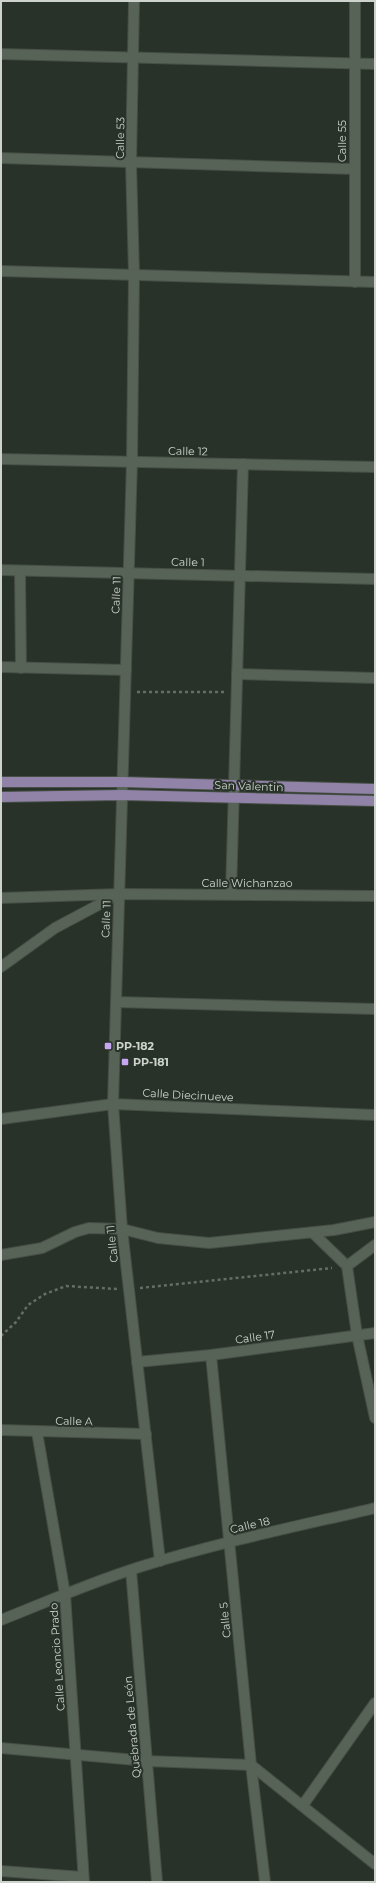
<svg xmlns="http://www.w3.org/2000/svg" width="376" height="1883" viewBox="0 0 376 1883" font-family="Montserrat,sans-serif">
	<rect width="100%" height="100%" fill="#283228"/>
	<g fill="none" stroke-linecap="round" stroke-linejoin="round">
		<defs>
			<g id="minor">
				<path d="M 134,1 L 131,163 L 134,274 L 132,461 L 113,1104 L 122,1229 L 160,1561"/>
				<path d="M 355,1 L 355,282"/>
				<path d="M 1,54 L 375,64"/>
				<path d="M 1,158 L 354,169"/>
				<path d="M 1,271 L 375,282"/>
				<path d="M 1,459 L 375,467"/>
				<path d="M 1,570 L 375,579"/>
				<path d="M 20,571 L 21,668"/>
				<path d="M 1,667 L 126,670"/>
				<path d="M 237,674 L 375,678"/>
				<path d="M 231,894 L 243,464"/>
				<path d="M 1,898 L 119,894 L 375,896"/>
				<path d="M 1,967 L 55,928 L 115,896"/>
				<path d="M 116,1002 L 375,1009"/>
				<path d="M 1,1119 L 113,1104 L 375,1115"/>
				<path d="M 313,1233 L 347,1266 L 357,1335 L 375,1418"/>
				<path d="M 1,1255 L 42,1248 L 75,1232 L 89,1228 L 122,1229 L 158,1238 L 209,1243 L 334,1230 L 375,1222"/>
				<path d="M 347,1266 L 375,1245"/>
				<path d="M 211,1355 L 251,1765 L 265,1882"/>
				<path d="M 137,1362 L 211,1355 L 375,1333"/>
				<path d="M 1,1430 L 146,1434"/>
				<path d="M 37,1432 L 65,1594 L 84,1882"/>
				<path d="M 131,1570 L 157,1882"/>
				<path d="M 1,1620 C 49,1601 96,1580 146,1565 C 221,1542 298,1526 375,1508"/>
				<path d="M 1,1748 L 147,1761 L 251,1765 L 375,1864"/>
				<path d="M 303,1805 L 375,1703"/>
				<path d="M 1,1871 L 83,1877"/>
			</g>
			<g id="major">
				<path d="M 1,782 L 122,782 L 375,789"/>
				<path d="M 1,797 L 122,795 L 375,801"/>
			</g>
		</defs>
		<use href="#minor" stroke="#464e45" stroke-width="12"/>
		<use href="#major" stroke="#464e45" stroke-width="12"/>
		<g stroke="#656d64" stroke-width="2.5" stroke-dasharray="3 3" stroke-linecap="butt">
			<path d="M 137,692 L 226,692"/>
			<path d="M 140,1288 L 332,1268"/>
			<path d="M 1,1336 L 16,1322 L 28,1305 L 45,1294 L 66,1286 L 117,1289"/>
		</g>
		<use href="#minor" stroke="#576357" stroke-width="10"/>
		<use href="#major" stroke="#9083a7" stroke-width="10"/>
	</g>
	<g fill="#c6a6f0" stroke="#283228" stroke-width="1.5">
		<rect x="104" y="1042" width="8" height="8" rx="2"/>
		<rect x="121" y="1058" width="8" height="8" rx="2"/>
	</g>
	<g text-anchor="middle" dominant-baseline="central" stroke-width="4" stroke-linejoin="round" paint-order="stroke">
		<g font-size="11" fill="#ced4cd" stroke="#283228">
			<text transform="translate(120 138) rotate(-89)">Calle 53</text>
			<text transform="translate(342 141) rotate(-90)">Calle 55</text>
			<text transform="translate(188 451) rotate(1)">Calle 12</text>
			<text transform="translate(188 562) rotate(1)">Calle 1</text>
			<text transform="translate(116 595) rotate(-88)">Calle 11</text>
			<text transform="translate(249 786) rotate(2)">San Valentin</text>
			<text x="247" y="883">Calle Wichanzao</text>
			<text transform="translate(106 919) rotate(-88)">Calle 11</text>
			<text transform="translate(188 1095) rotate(3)">Calle Diecinueve</text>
			<text transform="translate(112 1244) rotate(-96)">Calle 11</text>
			<text transform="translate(255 1337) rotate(-8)">Calle 17</text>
			<text transform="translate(74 1421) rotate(1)">Calle A</text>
			<text transform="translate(250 1525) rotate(-13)">Calle 18</text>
			<text transform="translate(225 1620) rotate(-96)">Calle 5</text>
			<text transform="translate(57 1657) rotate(-94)">Calle Leoncio Prado</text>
			<text transform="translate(132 1727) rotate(-95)">Quebrada de León</text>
		</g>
		<g font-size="11" font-weight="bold" fill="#ced4cd" stroke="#283228" text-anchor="start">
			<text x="116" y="1046">PP-182</text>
			<text x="133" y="1062">PP-181</text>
		</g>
	</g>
	<rect width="376" height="1883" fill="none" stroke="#ced4cd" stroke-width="4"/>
</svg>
